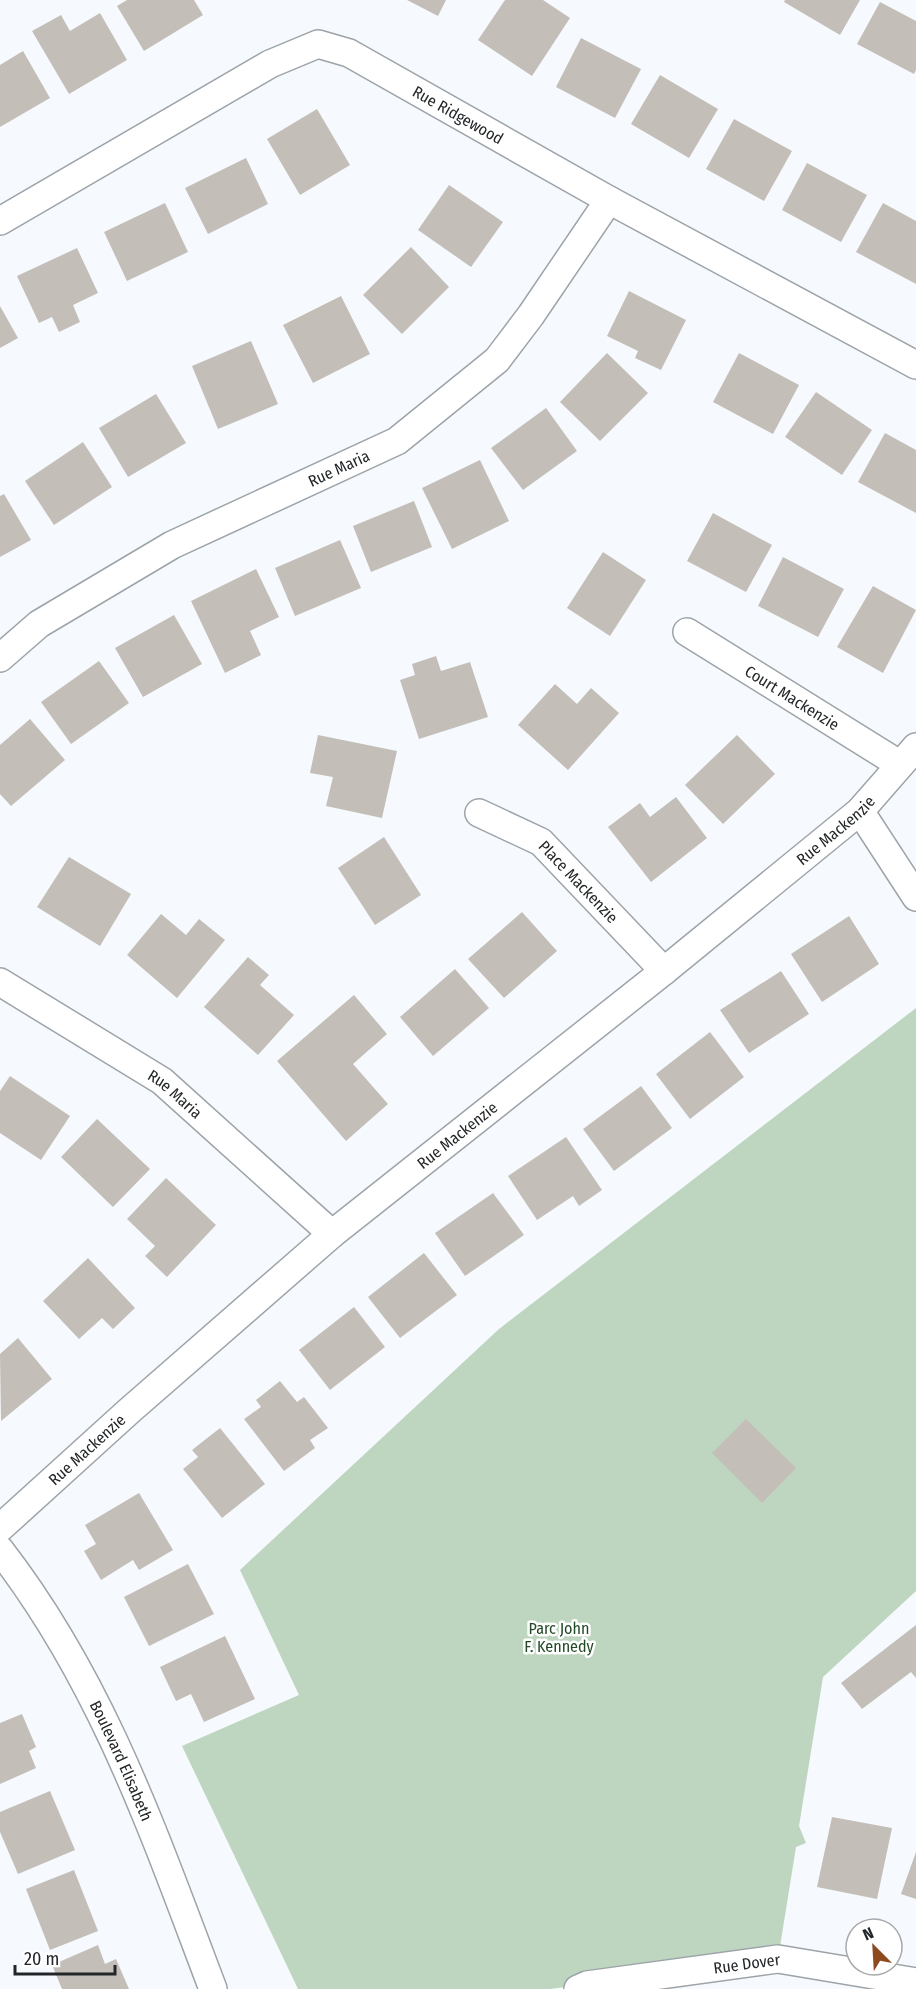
<svg xmlns="http://www.w3.org/2000/svg" width="916" height="1989" viewBox="0 0 916 1989" font-family="'Fira Sans Condensed',sans-serif">
	<rect width="100%" height="100%" fill="#f6fafe"/>
	<path fill="#bed5bf" d="M 916,1008 L 916,1591 L 823,1677 L 799,1826 L 806,1843 L 796,1847 L 778,1959 L 550,1989 L 298,1989 L 182,1746 L 299,1695 L 240,1570 L 499,1329 Z"/>
	<g fill="#c4beb8">
		<path d="M 127,0 L 194,0 L 203,15 L 144,51 L 117,6 Z"/>
		<path d="M 407,0 L 446,0 L 438,16 Z"/>
		<path d="M 505,0 L 543,0 L 570,18 L 532,76 L 478,40 Z"/>
		<path d="M 785,0 L 860,0 L 840,35 L 784,2 Z"/>
		<path d="M 880,2 L 916,21 L 916,70 L 914,74 L 857,44 Z"/>
		<path d="M 100,13 L 127,60 L 69,94 L 32,31 L 61,15 L 70,31 Z"/>
		<path d="M 581,38 L 641,69 L 615,118 L 556,87 Z"/>
		<path d="M 23,51 L 50,98 L 0,127 L 0,65 Z"/>
		<path d="M 660,75 L 718,109 L 689,158 L 631,124 Z"/>
		<path d="M 317,109 L 350,165 L 300,195 L 267,139 Z"/>
		<path d="M 734,119 L 792,151 L 764,201 L 706,169 Z"/>
		<path d="M 246,158 L 268,204 L 208,234 L 185,188 Z"/>
		<path d="M 807,163 L 867,195 L 841,242 L 782,210 Z"/>
		<path d="M 449,185 L 503,222 L 471,267 L 418,230 Z"/>
		<path d="M 165,203 L 188,252 L 127,281 L 104,232 Z"/>
		<path d="M 883,203 L 916,221 L 916,284 L 856,252 Z"/>
		<path d="M 411,247 L 449,287 L 402,334 L 363,295 Z"/>
		<path d="M 77,248 L 98,293 L 73,305 L 80,322 L 59,332 L 52,317 L 39,323 L 17,276 Z"/>
		<path d="M 629,291 L 686,320 L 661,370 L 635,358 L 638,351 L 607,336 Z"/>
		<path d="M 341,296 L 370,354 L 313,383 L 283,325 Z"/>
		<path d="M 0,306 L 18,338 L 0,348 Z"/>
		<path d="M 251,341 L 278,404 L 218,429 L 192,366 Z"/>
		<path d="M 607,353 L 648,393 L 600,441 L 560,402 Z"/>
		<path d="M 739,353 L 799,385 L 773,434 L 713,402 Z"/>
		<path d="M 816,392 L 872,430 L 842,475 L 785,437 Z"/>
		<path d="M 156,394 L 186,443 L 128,477 L 99,428 Z"/>
		<path d="M 546,408 L 577,451 L 523,490 L 491,448 Z"/>
		<path d="M 885,433 L 916,450 L 916,513 L 858,482 Z"/>
		<path d="M 83,442 L 112,487 L 54,525 L 25,481 Z"/>
		<path d="M 480,460 L 509,521 L 452,549 L 422,488 Z"/>
		<path d="M 4,494 L 31,540 L 0,557 L 0,496 Z"/>
		<path d="M 414,501 L 432,547 L 371,572 L 353,526 Z"/>
		<path d="M 713,513 L 772,545 L 746,592 L 687,561 Z"/>
		<path d="M 340,540 L 361,588 L 295,616 L 275,568 Z"/>
		<path d="M 603,552 L 646,580 L 610,636 L 567,608 Z"/>
		<path d="M 783,557 L 844,589 L 818,637 L 758,606 Z"/>
		<path d="M 256,569 L 279,617 L 250,631 L 261,655 L 225,673 L 191,601 Z"/>
		<path d="M 873,586 L 916,610 L 883,673 L 837,647 Z"/>
		<path d="M 174,615 L 202,664 L 143,697 L 115,648 Z"/>
		<path d="M 436,656 L 441,671 L 470,662 L 488,717 L 419,739 L 400,680 L 415,675 L 412,664 Z"/>
		<path d="M 99,661 L 129,703 L 71,744 L 41,702 Z"/>
		<path d="M 555,684 L 577,704 L 591,688 L 619,713 L 568,770 L 518,725 Z"/>
		<path d="M 30,719 L 65,760 L 11,806 L 0,794 L 0,745 Z"/>
		<path d="M 318,735 L 397,751 L 382,818 L 326,806 L 333,777 L 310,773 Z"/>
		<path d="M 737,735 L 775,774 L 723,824 L 685,785 Z"/>
		<path d="M 676,797 L 707,838 L 651,882 L 608,827 L 640,803 L 650,817 Z"/>
		<path d="M 384,837 L 421,895 L 375,925 L 338,868 Z"/>
		<path d="M 69,857 L 131,894 L 100,946 L 37,907 Z"/>
		<path d="M 522,912 L 557,951 L 504,998 L 468,959 Z"/>
		<path d="M 161,914 L 186,935 L 199,919 L 225,940 L 177,998 L 127,955 Z"/>
		<path d="M 849,916 L 879,964 L 822,1002 L 791,954 Z"/>
		<path d="M 248,957 L 269,975 L 260,985 L 294,1015 L 258,1055 L 204,1007 Z"/>
		<path d="M 455,969 L 489,1008 L 433,1056 L 400,1017 Z"/>
		<path d="M 781,971 L 809,1014 L 749,1053 L 720,1010 Z"/>
		<path d="M 354,995 L 387,1034 L 353,1064 L 388,1104 L 346,1141 L 277,1061 Z"/>
		<path d="M 710,1032 L 744,1077 L 690,1119 L 656,1074 Z"/>
		<path d="M 10,1076 L 70,1116 L 41,1160 L 0,1133 L 0,1091 Z"/>
		<path d="M 641,1086 L 672,1128 L 614,1171 L 583,1129 Z"/>
		<path d="M 97,1119 L 150,1169 L 113,1207 L 61,1157 Z"/>
		<path d="M 566,1137 L 602,1190 L 579,1206 L 573,1196 L 537,1220 L 508,1176 Z"/>
		<path d="M 166,1178 L 216,1225 L 167,1277 L 145,1256 L 155,1246 L 127,1219 Z"/>
		<path d="M 493,1193 L 524,1235 L 465,1276 L 435,1233 Z"/>
		<path d="M 424,1253 L 457,1295 L 400,1338 L 368,1297 Z"/>
		<path d="M 88,1258 L 135,1308 L 113,1329 L 102,1318 L 79,1339 L 43,1301 Z"/>
		<path d="M 354,1307 L 385,1347 L 330,1390 L 299,1350 Z"/>
		<path d="M 18,1338 L 52,1379 L 1,1421 L 0,1354 Z"/>
		<path d="M 280,1381 L 297,1402 L 304,1397 L 328,1428 L 310,1440 L 315,1448 L 284,1471 L 244,1419 L 261,1407 L 256,1400 Z"/>
		<path d="M 746,1419 L 796,1468 L 762,1503 L 712,1453 Z"/>
		<path d="M 220,1428 L 265,1484 L 222,1518 L 183,1469 L 198,1457 L 192,1450 Z"/>
		<path d="M 139,1493 L 173,1550 L 139,1570 L 133,1560 L 101,1580 L 84,1551 L 96,1544 L 85,1525 Z"/>
		<path d="M 188,1564 L 214,1614 L 149,1646 L 124,1597 Z"/>
		<path d="M 916,1625 L 916,1678 L 911,1672 L 862,1709 L 841,1683 Z"/>
		<path d="M 225,1636 L 255,1699 L 204,1722 L 191,1694 L 176,1701 L 160,1667 Z"/>
		<path d="M 22,1714 L 36,1747 L 29,1751 L 36,1768 L 0,1784 L 0,1723 Z"/>
		<path d="M 50,1791 L 75,1850 L 18,1874 L 0,1832 L 0,1812 Z"/>
		<path d="M 832,1817 L 892,1828 L 877,1899 L 817,1887 Z"/>
		<path d="M 916,1852 L 916,1899 L 901,1894 Z"/>
		<path d="M 74,1870 L 98,1931 L 50,1950 L 26,1889 Z"/>
		<path d="M 98,1945 L 105,1964 L 116,1959 L 129,1989 L 62,1989 L 52,1965 Z"/>
	</g>
	<g fill="none" stroke-linecap="round" stroke-linejoin="round">
		<defs>
			<g id="street">
				<path id="s1" d="M 0,221 L 270,64 L 318,44 L 349,53 L 609,200 L 916,365"/>
				<path id="s2" d="M 687,632 L 899,764"/>
				<path id="s3" d="M 0,658 L 39,624 L 172,545 L 397,441 L 497,360 L 531,315 L 609,200"/>
				<path d="M 860,811 L 916,897"/>
				<path id="s4" d="M 479,813 L 541,842 L 664,971"/>
				<path id="s5" d="M 0,982 L 162,1081 L 332,1234"/>
				<path id="s6" d="M 0,1528 L 129,1411 L 332,1234 L 664,971 L 860,811 L 916,747"/>
				<path id="s7" d="M 0,1550 C 103,1683 154,1834 213,1989"/>
				<path id="s8" d="M 578,1989 L 587,1985 L 778,1959 L 916,1982"/>
			</g>
		</defs>
		<use href="#street" stroke="#9da4a9" stroke-width="30"/>
		<use href="#street" stroke="#fff" stroke-width="27"/>
	</g>
	<g text-anchor="middle" dominant-baseline="central" stroke-width="5" stroke-linejoin="round" paint-order="stroke">
		<g font-size="16" fill="#232628" stroke="#fff">
			<text stroke="none"><textPath href="#s1" startOffset="522">Rue Ridgewood</textPath></text>
			<text stroke="none"><textPath href="#s3" startOffset="390">Rue Maria</textPath></text>
			<text stroke="none"><textPath href="#s2" startOffset="124">Court Mackenzie</textPath></text>
			<text stroke="none"><textPath href="#s6" startOffset="1089">Rue Mackenzie</textPath></text>
			<text stroke="none"><textPath href="#s4" startOffset="123">Place Mackenzie</textPath></text>
			<text stroke="none"><textPath href="#s5" startOffset="208">Rue Maria</textPath></text>
			<text stroke="none"><textPath href="#s6" startOffset="603">Rue Mackenzie</textPath></text>
			<text stroke="none"><textPath href="#s6" startOffset="117">Rue Mackenzie</textPath></text>
			<text stroke="none"><textPath href="#s7" startOffset="244">Boulevard Elisabeth</textPath></text>
			<text stroke="none"><textPath href="#s8" startOffset="171">Rue Dover</textPath></text>
		</g>
		<g font-size="16" fill="#224826" stroke="#fff">
			<text x="559" y="1628">Parc John<tspan x="559" dy="18">F. Kennedy</tspan></text>
		</g>
	</g>
	<g transform="translate(874 1947) rotate(336)"><circle r="28" fill="#ffffff" stroke="#a7a8a9" stroke-width="1.5"/>
	<path d="M0-4.5L10 22L0 15L-10 22Z" fill="#8e491e"/>
	<text y="-9" font-size="16" font-weight="bold" text-anchor="middle" fill="#232628">N</text>
	</g>
	<path d="M15 1965v9h100v-9" fill="none" stroke="#232628" stroke-width="3"/>
	<text x="24" y="1965" font-size="18" fill="#232628" stroke="#ffffff" stroke-width="4.5" paint-order="stroke">20 m</text>
</svg>
